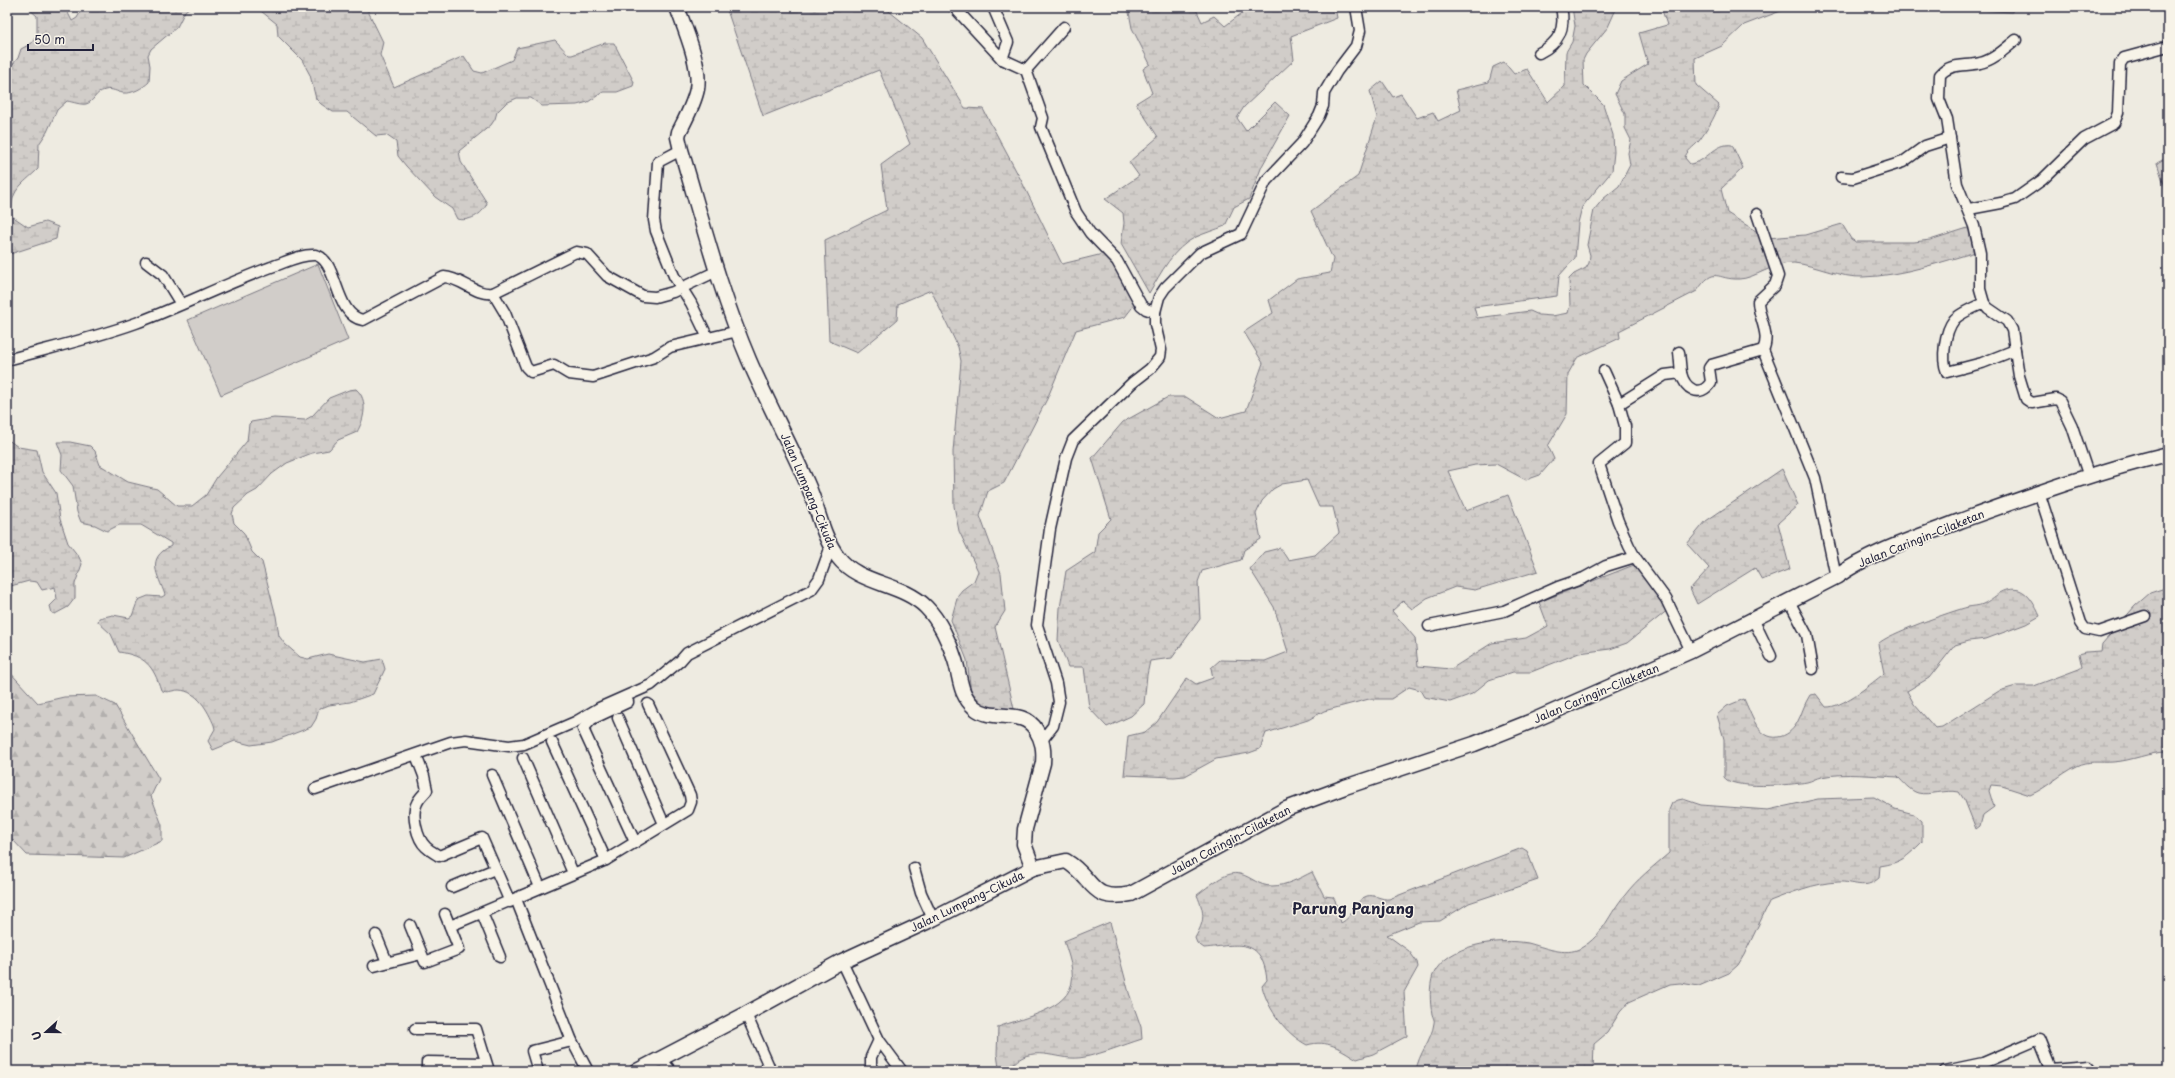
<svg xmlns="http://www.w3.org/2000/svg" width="2175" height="1078" viewBox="0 0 2175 1078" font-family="'Playpen Sans',sans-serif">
	<defs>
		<pattern id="forest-firs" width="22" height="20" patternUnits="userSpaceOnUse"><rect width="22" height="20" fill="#d1cdc9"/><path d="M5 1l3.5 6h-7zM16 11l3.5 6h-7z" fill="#b3b0ae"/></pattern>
		<pattern id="wetland-marsh" width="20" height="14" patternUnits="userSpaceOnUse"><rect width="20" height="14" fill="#d1cdc9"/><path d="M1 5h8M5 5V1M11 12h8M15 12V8" fill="none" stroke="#b3b0ae"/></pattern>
	</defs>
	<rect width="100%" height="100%" fill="#eeebe1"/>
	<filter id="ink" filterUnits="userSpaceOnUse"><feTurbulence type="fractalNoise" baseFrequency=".025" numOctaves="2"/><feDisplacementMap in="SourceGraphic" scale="8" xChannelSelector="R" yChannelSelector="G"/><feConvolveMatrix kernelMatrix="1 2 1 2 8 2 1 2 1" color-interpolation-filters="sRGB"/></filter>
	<g filter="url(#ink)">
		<path fill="#d1cdc9" stroke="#7a7882" d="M 318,264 L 348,340 L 221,395 L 188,320 Z"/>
		<path fill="url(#forest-firs)" stroke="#7a7882" d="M 7,669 L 38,703 L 64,697 L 96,696 L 115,705 L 159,779 L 151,796 L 162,825 L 162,841 L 124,858 L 27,855 L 13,840 L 7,841 Z"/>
		<g fill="url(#wetland-marsh)" stroke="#7a7882">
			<path d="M 27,7 L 65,7 L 72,21 L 77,18 L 83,7 L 190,7 L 185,11 L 177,27 L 151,49 L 148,55 L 150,66 L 149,82 C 143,88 132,94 123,93 C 117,92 112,88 105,90 C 95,92 94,102 86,104 C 81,105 73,102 67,101 L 57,110 L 47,132 L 39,144 L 38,169 C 22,185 9,190 12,216 L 28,227 L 45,222 L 58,227 L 56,239 L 7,255 L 7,71 L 18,58 L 21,49 L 32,43 L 37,34 L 37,16 Z"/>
			<path d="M 256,7 L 366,7 L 383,42 L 380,55 L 394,87 L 464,56 L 474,71 L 482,73 L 512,60 L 517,48 L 555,40 L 569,55 L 572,55 L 605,43 L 614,43 L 634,82 L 633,86 L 617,92 L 603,92 L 588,102 L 577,105 L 542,106 L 531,98 L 517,98 L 506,103 L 497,112 L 495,119 L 491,125 L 459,151 L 461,162 L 487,203 C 483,215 468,222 457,219 L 452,209 L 435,197 L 406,166 L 398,156 L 396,142 L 386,135 L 376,136 L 347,112 L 333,112 L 321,104 L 316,99 L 310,75 L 302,60 L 278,36 L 277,24 Z"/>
			<path d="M 726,7 L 884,7 L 922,38 L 965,108 L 983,109 L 1021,180 L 1062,264 L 1111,252 L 1139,299 L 1125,317 L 1076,330 L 1047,399 L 1004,483 L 988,491 L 980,516 L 1001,573 L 1005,611 L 995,627 L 1014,709 L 987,707 L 977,702 L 971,692 L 967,660 L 951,620 L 958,595 L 962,590 L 974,581 L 978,571 L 959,531 L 954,506 L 953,452 L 961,361 L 958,347 L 931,290 L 898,304 L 897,320 L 857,353 L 829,341 L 825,240 L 887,210 L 881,165 L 910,144 L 879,70 L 763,116 Z"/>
			<path d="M 1128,7 L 1195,7 L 1202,22 L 1214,16 L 1225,26 L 1250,7 L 1335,7 L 1337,18 L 1291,36 L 1294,60 L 1244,107 L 1237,118 L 1246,131 L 1275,102 L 1290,116 L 1262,166 L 1249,199 L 1234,207 L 1225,226 C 1215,230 1205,233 1196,237 C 1173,248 1161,273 1149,293 L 1121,244 L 1124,223 L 1123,213 L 1105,199 L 1139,176 L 1129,162 L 1158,137 L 1136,103 L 1152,93 L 1143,69 L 1150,64 L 1132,28 Z"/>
			<path d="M 1572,7 L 1617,7 L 1608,27 L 1586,54 L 1583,60 L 1584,85 L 1603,104 L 1613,135 L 1614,152 L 1612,171 L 1582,207 L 1578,223 L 1575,258 L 1559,276 L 1557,296 L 1474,307 L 1477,318 L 1530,311 L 1539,315 L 1552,316 L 1568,313 L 1570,305 L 1569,279 L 1574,274 L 1586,268 L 1589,263 L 1590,255 L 1587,245 L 1594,210 L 1603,199 L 1619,186 L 1630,165 L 1628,153 L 1631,140 L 1625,128 L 1625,114 L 1615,94 L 1621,81 L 1648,64 L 1639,33 L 1667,25 L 1661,7 L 1791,7 L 1744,25 L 1722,46 L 1695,58 L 1696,85 L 1719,105 C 1714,119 1707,130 1699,141 C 1694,147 1686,151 1685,158 L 1690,164 C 1706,163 1715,142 1732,145 L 1743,168 L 1721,189 L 1727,213 L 1767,238 L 1805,235 L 1842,224 L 1851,239 L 1856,242 L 1914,242 L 1930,240 L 1974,226 L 1979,251 C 1941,262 1902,276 1863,277 C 1840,278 1815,265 1794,263 C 1774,262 1754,279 1739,279 C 1716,280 1715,265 1697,291 L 1619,331 L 1620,338 L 1577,358 L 1568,374 L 1567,414 L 1548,446 L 1554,459 L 1540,475 L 1526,480 L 1496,464 L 1475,465 L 1448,471 L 1466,511 L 1508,495 L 1538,571 L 1475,590 L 1455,587 L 1427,598 L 1412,609 L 1403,601 L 1392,611 L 1415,638 L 1418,666 L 1451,669 L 1492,643 L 1526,638 L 1548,626 L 1539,602 L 1639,563 L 1674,605 L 1627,643 L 1610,649 L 1579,653 L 1531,672 L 1513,672 L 1489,680 L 1472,694 L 1450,702 L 1424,697 L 1420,690 L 1409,687 L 1391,699 L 1369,699 L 1324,711 L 1308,720 L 1266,733 L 1260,749 L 1249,753 L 1216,759 L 1185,776 L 1174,777 L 1124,775 L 1128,736 L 1145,732 L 1157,722 L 1187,678 L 1196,684 L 1213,678 L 1211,668 L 1220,660 L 1265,661 L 1288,652 L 1274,607 L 1250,569 L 1264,552 L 1280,548 L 1288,560 L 1315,555 L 1339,533 L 1333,507 L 1319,507 L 1307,480 L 1282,484 L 1273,489 L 1262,501 L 1256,514 L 1261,539 L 1244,550 L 1241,560 L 1202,571 L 1198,582 L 1200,619 L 1172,658 L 1150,661 L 1147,675 L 1144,704 L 1131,716 L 1107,727 L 1089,708 L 1084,667 L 1068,667 L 1058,640 L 1060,608 L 1066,571 L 1095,552 L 1098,532 L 1111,519 L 1092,458 L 1123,422 L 1168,397 L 1186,397 L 1219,418 L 1246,411 L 1263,363 L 1244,332 L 1273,313 L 1269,300 L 1297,279 L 1330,273 L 1333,259 L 1311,211 L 1358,176 L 1377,117 L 1370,91 L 1382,81 L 1393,97 L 1401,94 L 1417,118 L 1433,112 L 1438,121 L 1461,110 L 1456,90 L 1489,82 L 1493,67 L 1504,62 L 1514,74 L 1527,69 L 1548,102 L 1565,86 L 1566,52 L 1572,42 L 1575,26 Z"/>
			<path d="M 1956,7 L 2013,7 L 2012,12 L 1958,9 Z"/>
			<path d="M 2168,157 L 2168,235 L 2165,234 L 2164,221 L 2166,190 L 2157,163 Z"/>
			<path d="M 356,389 C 369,400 364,420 357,432 L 338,440 L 329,450 L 312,453 L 287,463 L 272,474 L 257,490 L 248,495 L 234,508 L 232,514 L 234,523 L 244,533 L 252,552 L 262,562 L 276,616 L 279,636 L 285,644 L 300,657 L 308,659 L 328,654 L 365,662 L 382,659 L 385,669 L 373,694 L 350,702 L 329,705 L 319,709 L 316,719 L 311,727 L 272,742 L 251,745 L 235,741 L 213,750 L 208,741 L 215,729 L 214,725 C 208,711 198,691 179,690 C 172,690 167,694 161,690 C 153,665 145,656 119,652 L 111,634 L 98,622 L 99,618 L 113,615 L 129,618 L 132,616 L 138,600 L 148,596 L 162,597 L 165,595 C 158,574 145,559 171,546 L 171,543 L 141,525 L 119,525 L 107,531 L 95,525 L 81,522 L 77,512 L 73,486 L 61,470 L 62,455 L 57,442 L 70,442 L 90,446 L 95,451 L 100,465 L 128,482 L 157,489 L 177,506 L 192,506 L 206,495 L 217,477 L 247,441 L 249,424 L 251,422 L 274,418 L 305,420 L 312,416 L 329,398 L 349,390 Z"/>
			<path d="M 7,439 L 18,447 L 37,450 L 42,472 L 56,493 L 60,519 L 68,543 L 79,557 L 82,564 L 75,584 L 75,598 L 68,607 L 55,614 L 52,613 L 50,606 L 57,599 L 55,587 L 42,590 L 37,582 L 29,581 L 7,587 Z"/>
			<path d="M 1782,469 L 1798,505 L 1778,523 L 1790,569 L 1762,580 L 1755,568 L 1697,604 L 1690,589 L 1709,568 L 1687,544 L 1706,521 Z"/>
			<path d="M 2168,587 L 2168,752 C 2149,752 2132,761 2113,762 C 2100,763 2089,760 2077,766 C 2060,774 2047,788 2030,795 L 2002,786 L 1991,785 L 1989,791 L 1994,807 L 1983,815 L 1980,826 L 1976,829 L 1965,801 L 1959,792 C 1946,789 1929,796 1918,793 C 1910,791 1903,782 1898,777 C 1873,776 1845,772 1821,777 C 1816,778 1812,781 1807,782 C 1792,785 1731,790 1724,777 L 1724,739 L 1717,715 L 1727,706 L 1744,699 C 1751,713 1758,740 1778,737 C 1786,736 1792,731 1797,723 C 1802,714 1804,704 1810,695 L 1816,694 L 1826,707 C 1842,708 1868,686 1881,676 L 1884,673 L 1878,644 C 1887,634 1952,611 1968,607 C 1973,606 1979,606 1983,604 C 1996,598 2002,586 2019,590 C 2029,593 2036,607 2040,616 L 2026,624 L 1986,639 L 1969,641 L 1955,645 L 1929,678 L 1907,691 L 1914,704 L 1935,728 L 1942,727 L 1999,691 L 2016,686 L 2034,686 L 2079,669 L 2082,667 L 2079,654 L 2086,652 L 2101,651 L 2102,644 L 2135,606 L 2150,593 Z"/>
			<path d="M 1874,797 L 1895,809 L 1914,814 L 1922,821 L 1922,842 C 1907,857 1901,863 1880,866 L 1879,878 C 1864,891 1854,881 1838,882 C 1814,883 1791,893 1770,901 L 1744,955 L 1738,965 L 1729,973 L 1699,986 L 1680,983 L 1670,984 L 1629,1002 L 1620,1012 L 1607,1033 L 1594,1044 L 1593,1071 L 1416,1071 C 1418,1054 1432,1040 1434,1023 C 1435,1020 1433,1018 1432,1014 C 1430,1003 1429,986 1433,975 C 1447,944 1499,938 1528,943 C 1544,947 1565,957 1581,948 C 1604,935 1609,913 1625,895 C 1637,879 1653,867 1669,853 L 1669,810 L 1672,803 L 1678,800 L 1683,799 L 1701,805 L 1768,810 L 1818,799 Z"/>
			<path d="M 1522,848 L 1527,851 L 1538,880 L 1469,903 L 1440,921 L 1419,922 L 1387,935 L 1409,951 L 1417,962 L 1418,967 L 1404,992 L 1407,1036 L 1373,1054 L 1357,1059 C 1340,1049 1328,1039 1307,1045 C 1286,1034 1268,1010 1262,986 L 1267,980 C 1262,936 1238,945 1204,948 L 1197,943 L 1195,938 C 1205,920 1205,914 1197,895 C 1208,887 1226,870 1240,874 C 1252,877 1258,886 1272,886 C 1286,886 1300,878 1312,872 L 1324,896 L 1333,897 L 1335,900 L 1341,923 C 1354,917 1355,899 1367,896 C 1374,894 1382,900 1389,899 Z"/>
			<path d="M 1110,922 L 1129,993 L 1141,1027 L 1142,1039 C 1123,1045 1104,1053 1085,1057 C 1058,1063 1037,1042 1013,1064 L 1016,1071 L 994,1071 L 999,1068 L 997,1054 L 998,1027 C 1024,1017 1078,1009 1072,971 C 1071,961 1067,951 1064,941 Z"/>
		</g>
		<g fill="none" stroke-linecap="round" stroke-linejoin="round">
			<defs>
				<g id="street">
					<path d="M 954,7 L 1002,59 L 1026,70 L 1064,27"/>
					<path d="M 993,7 L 1008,42 L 1002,59"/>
					<path d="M 2016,40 C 2006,48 1994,60 1980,63 C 1966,67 1951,62 1940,75 L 1939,99 L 1947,119 L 1957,184 L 1974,226 L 1980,253 L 1980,289 L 1984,303 L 1988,308 L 2007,321 L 2012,330 L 2019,376 L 2026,399 L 2032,403 L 2056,399 L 2060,401 L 2072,426 L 2089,477"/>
					<path d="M 1539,53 C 1559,43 1566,29 1561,7"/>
					<path d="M 1026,70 L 1043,118 L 1041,127 L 1043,132 L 1076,212 L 1090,233 L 1117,261 L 1141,305 L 1146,309 L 1155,312"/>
					<path d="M 681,150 L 658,162 L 654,220 L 656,231 L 674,276 L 691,303 L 708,338"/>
					<path d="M 1841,177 L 1853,178 L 1903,162 L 1925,146 L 1950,138"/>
					<path d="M 1969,209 L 2001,203 L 2015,199 L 2042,180 L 2084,139 L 2114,123 L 2118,113 L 2120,64 L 2124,58 L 2168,46"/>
					<path d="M 1757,214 L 1778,276 L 1775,285 L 1758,301 C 1758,317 1771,334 1763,350 L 1815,478 L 1836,577"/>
					<path d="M 146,262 L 163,275 L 181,304"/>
					<path d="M 493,293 L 505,313 L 526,367 L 531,372 L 554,365 L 569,374 L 593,377 L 654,357 L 670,347 L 738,331"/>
					<path d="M 1984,303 C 1975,307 1960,313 1954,320 C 1945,331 1941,359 1947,372 L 1982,363 L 2015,350"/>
					<path d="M 1679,352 L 1681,373"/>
					<path d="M 7,360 C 50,348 94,338 136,323 C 182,306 227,283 274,266 C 286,262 301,254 315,255 C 338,258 334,316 363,320 L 444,277 C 462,278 476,296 493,293 L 576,252 L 587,254 L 607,276 L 643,296 L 655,297 L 673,292 L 717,271"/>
					<path d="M 1604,371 L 1619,404"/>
					<path d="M 2039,492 L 2081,623 L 2085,629 L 2099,632 L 2145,616"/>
					<path d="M 1789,601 L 1807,635 L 1813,669"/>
					<path d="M 1753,619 L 1771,656"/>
					<path d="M 1429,626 L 1504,611 L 1558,587 L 1584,578 L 1606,566 L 1635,557"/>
					<path d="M 1691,651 L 1666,599 L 1635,557 L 1629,546 L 1618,521 L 1599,464 L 1625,443 L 1625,426 L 1619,404 L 1665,375 L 1681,373 C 1685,389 1700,399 1711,382 L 1709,368 L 1711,365 L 1763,350"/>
					<path d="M 628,702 L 592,719 L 583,729 L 635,842"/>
					<path d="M 618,718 L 664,824"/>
					<path d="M 1042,740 L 1053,726 L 1059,702 L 1056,683 L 1037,625 L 1050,529 L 1066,458 L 1073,440 L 1132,383 L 1150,369 L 1160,357 L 1161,350 L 1155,324 L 1155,312 L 1159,297 L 1165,288 L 1200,253 L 1241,234 L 1266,181 L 1302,143 L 1319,116 L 1323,106 L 1324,93 L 1337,71 L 1356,46 L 1360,31 L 1356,7"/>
					<path d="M 552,742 L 606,860"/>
					<path d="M 416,755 L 424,776 L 427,790 C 424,794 419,798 417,803 C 411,814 417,839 426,847 C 430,851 435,853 439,856 L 482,838 L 510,902"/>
					<path d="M 523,758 L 573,873"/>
					<path d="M 492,775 L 540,887"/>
					<path d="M 315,789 L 451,742 L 466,740 L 509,746 L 524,744 L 575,722 L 599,708 L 651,685 L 680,661 L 687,653 L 811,590 L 819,579 L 831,546"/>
					<path d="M 914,868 L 921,893 L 933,919"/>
					<path d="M 452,887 L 495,869"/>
					<path d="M 516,899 L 572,1041 L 588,1071"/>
					<path d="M 482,913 L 500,957"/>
					<path d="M 410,925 L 425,962 L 459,949 L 445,914"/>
					<path d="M 450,926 L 606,860 L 688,810 L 691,802 L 690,795 L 648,704"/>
					<path d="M 376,935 L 387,962"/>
					<path d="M 842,961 L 879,1040 L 902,1071"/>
					<path d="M 374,966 L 421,954"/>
					<path d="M 746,1014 L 771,1071"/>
					<path d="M 415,1029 L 476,1029 L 489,1071"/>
					<path d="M 661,1059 L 671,1071"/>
					<path d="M 427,1071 L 427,1062 L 485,1063"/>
					<path d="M 538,1071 L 532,1051 L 572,1041"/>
					<path d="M 871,1071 L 871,1057 L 879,1040"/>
					<path d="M 1945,1071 L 1983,1063 L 2039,1039 L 2051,1069 L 2088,1066 L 2092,1071"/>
				</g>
				<g id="secondary">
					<path d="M 1033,868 L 1066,861 C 1095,878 1089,903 1131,894 L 1286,809 L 1345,787 L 1474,744 L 1532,721 L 1691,651 L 1836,577 C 1872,551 1919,537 1960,521 C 2029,496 2097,471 2168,454"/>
					<path d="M 637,1071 L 746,1014 L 842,961 L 933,919 L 1033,868 L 1024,844 L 1025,829 L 1043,763 C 1044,750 1043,741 1036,730 C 1023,707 993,723 975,708 C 959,694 961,679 955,660 C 950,643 939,620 926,607 C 901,582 859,585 838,557 C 822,537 818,507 807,483 C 789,442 767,402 749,360 C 720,292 702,220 681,150 L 678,137 L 679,132 C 686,118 694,104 697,89 C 701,66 685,29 677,7"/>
				</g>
			</defs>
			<use href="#street" stroke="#22223b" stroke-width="13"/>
			<use href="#secondary" stroke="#22223b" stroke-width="17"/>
			<use href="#street" stroke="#f7f3e8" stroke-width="10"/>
			<use href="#secondary" stroke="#f7f3e8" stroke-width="14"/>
		</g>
	</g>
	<g text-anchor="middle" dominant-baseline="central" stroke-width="3" stroke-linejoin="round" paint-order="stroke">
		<g font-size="11" fill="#22223b" stroke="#f7f3e8">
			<text transform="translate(809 491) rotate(67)">Jalan Lumpang–Cikuda</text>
			<text transform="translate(1921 538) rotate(-22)">Jalan Caringin–Cilaketan</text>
			<text transform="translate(1596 693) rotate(-23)">Jalan Caringin–Cilaketan</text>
			<text transform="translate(1230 840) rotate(-28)">Jalan Caringin–Cilaketan</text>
			<text transform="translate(967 901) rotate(-26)">Jalan Lumpang–Cikuda</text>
		</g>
		<g font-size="15" font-weight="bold" fill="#22223b" stroke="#f7f3e8">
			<text x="1353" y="907">Parung Panjang</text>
		</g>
	</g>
	<rect width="2175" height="1078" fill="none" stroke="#f7f3e8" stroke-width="24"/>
	<rect x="12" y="12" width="2151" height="1054" fill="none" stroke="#22223b" stroke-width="1.5" filter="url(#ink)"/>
	<g transform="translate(46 1032) rotate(249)" stroke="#f7f3e8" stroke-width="3" paint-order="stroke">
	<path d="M0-3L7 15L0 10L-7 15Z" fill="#22223b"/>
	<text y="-6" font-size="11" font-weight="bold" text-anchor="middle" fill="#22223b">U</text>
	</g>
	<path d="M28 44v6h65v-6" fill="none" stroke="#22223b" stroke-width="2"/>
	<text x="34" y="44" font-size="12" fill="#22223b" stroke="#f7f3e8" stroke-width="3" paint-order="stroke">50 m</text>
</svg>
